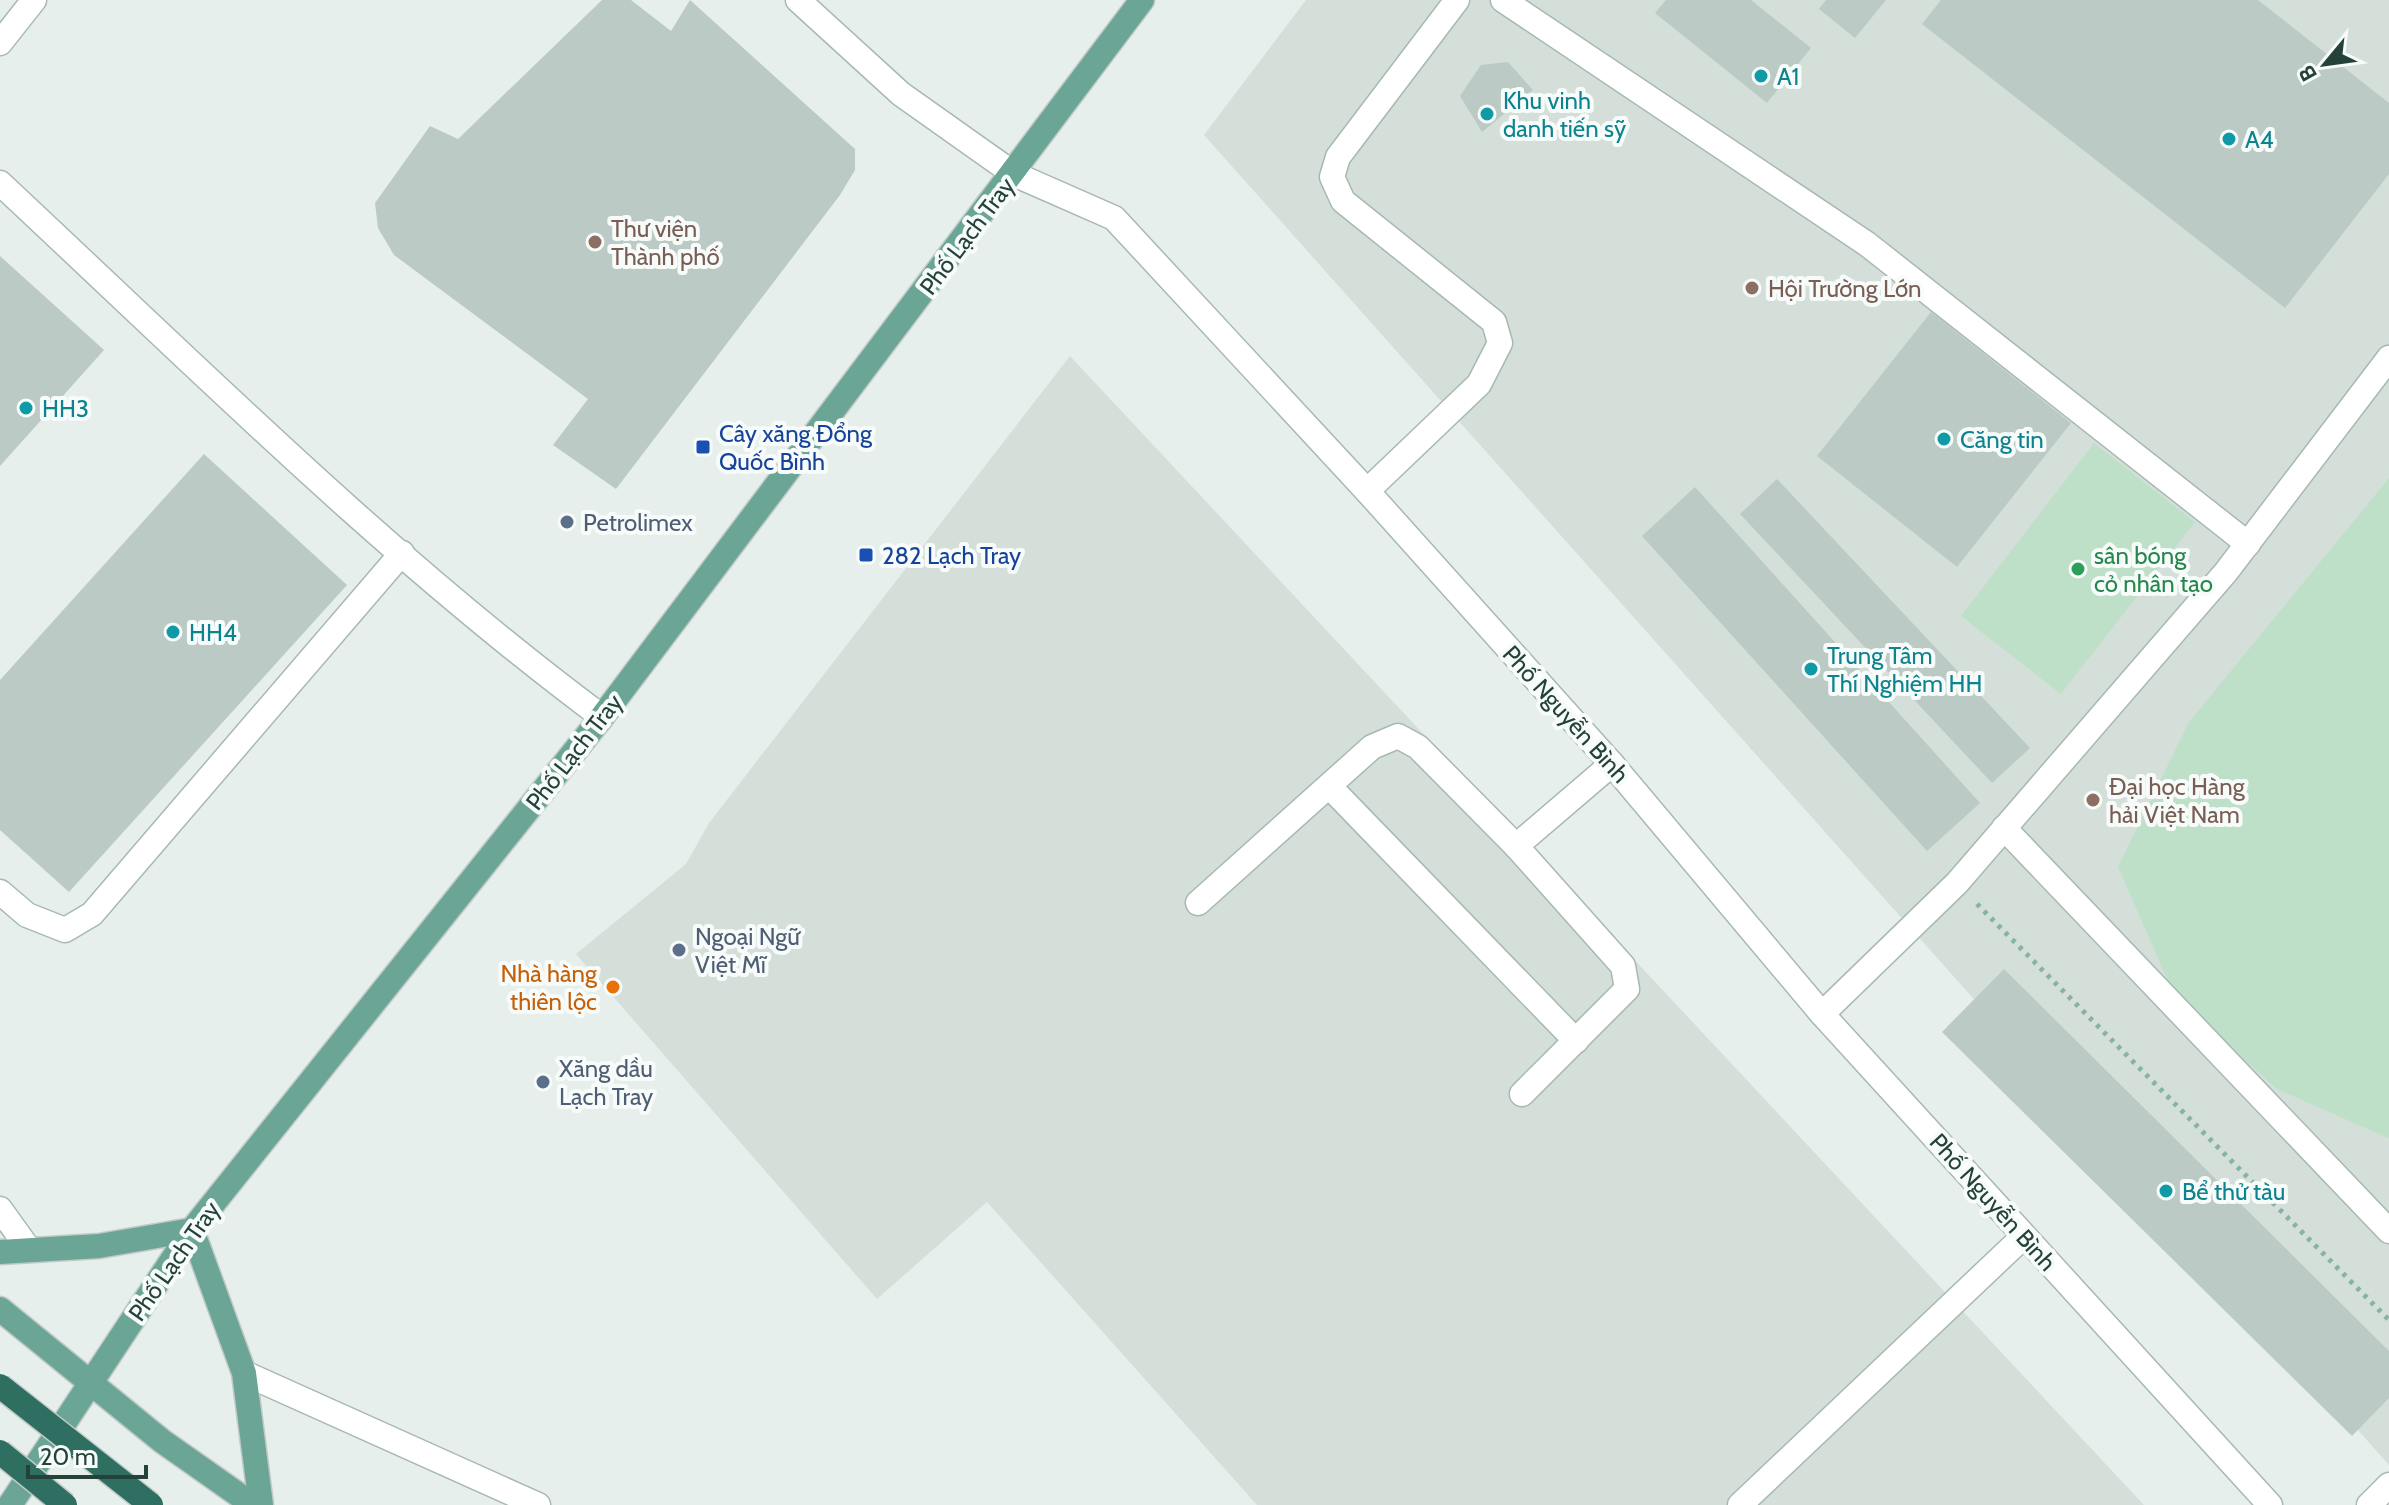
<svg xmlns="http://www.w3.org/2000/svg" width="2389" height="1505" viewBox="0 0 2389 1505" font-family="Cabin,sans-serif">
	<rect width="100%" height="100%" fill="#e6efeb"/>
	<g fill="#d4dfda">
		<path d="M 1306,0 L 2389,0 L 2389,1465 L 1204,135 Z"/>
		<path d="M 1070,356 L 2144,1505 L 1257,1505 L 987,1202 L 877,1299 L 576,954 L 686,864 L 709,823 Z"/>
	</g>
	<g fill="#bfe0c8">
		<path d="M 2094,443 L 2195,522 L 2061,694 L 1961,616 Z"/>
		<path d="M 2389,478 L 2389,1138 L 2388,1138 L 2277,1089 L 2175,997 L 2118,867 L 2189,722 Z"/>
	</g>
	<g fill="#bbcac4">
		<path d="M 602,0 L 631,0 L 671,31 L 690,0 L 855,149 L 855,170 L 840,195 L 616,489 L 553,445 L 588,399 L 394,255 L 378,228 L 375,203 L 430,126 L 458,139 Z"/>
		<path d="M 1666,0 L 1751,0 L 1811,48 L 1767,103 L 1655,13 Z"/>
		<path d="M 1826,0 L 1886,0 L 1855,38 L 1819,9 Z"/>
		<path d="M 1941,0 L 2258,0 L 2389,103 L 2389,174 L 2285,308 L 1922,24 Z"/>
		<path d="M 1508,62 L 1533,90 L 1482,132 L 1460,96 L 1481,65 Z"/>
		<path d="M 0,256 L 104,350 L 0,466 Z"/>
		<path d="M 1931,312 L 2071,423 L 1957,567 L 1817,456 Z"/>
		<path d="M 204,454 L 347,585 L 69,892 L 0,830 L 0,680 Z"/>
		<path d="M 1777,479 L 2030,748 L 1992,783 L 1740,514 Z"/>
		<path d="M 1695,487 L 1980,803 L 1927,851 L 1642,536 Z"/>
		<path d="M 2004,969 L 2389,1351 L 2389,1398 L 2352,1436 L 1942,1032 Z"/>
	</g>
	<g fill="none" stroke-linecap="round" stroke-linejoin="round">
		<defs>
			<g id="minor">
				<path d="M 798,0 L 901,94 L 1014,174 L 1114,218 L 1367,491 L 1612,764 L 1822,1014 L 2270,1505"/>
				<path d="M 1503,0 L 1867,244 L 2248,544"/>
				<path d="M 0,43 L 34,0"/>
				<path d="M 0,183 C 196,366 387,557 602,717"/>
				<path d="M 1367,491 L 1479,384 L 1500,343 L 1494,322 L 1343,201 L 1332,177 L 1338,157 L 1457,0"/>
				<path d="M 1329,786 L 1576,1041"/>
				<path d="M 2004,828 L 2389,1231"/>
				<path d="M 1516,846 L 1623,966 L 1627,989 L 1522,1094"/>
				<path d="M 0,892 L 27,915 L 65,930 L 92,914 L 402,553"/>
				<path d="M 1198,903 L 1372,747 L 1398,736 L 1418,747 L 1516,846 L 1612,764"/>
				<path d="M 1822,1014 L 1957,883 L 2226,572 L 2389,358"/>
				<path d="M 0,1209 L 28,1248"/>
				<path d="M 244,1373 L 538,1505"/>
				<path d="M 1740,1505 L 2024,1236"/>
				<path d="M 2369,1505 L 2389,1485"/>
			</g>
			<g id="major">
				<path d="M 192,1230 L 244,1373 L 261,1505"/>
				<path d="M 0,1252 L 99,1246 L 192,1230"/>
				<path d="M 0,1309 L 162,1441 L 253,1505"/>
				<path d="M 10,1505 L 192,1230 L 602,717 L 1142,0"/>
			</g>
		</defs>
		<use href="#minor" stroke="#a8b8b2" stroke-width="27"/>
		<use href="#major" stroke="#c2cac8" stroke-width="27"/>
		<path stroke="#86b3a5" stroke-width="5" stroke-dasharray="4 6" stroke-linecap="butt" d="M 1977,904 L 2389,1320"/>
		<use href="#minor" stroke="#fff" stroke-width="24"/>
		<use href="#major" stroke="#6aa596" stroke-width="24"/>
		<defs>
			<g id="highway-bridge">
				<path d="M 0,1386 L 151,1505"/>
				<path d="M 0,1452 L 65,1505"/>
			</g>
		</defs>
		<use href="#highway-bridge" stroke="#c2cac8" stroke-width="27" stroke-linecap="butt"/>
		<use href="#highway-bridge" stroke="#2f6f62" stroke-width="24"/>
	</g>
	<g fill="#0f9aa8" stroke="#f7fbf9" stroke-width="3">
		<circle cx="1761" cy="76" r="8"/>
		<circle cx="1487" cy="114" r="8"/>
		<circle cx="2229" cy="139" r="8"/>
		<circle cx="26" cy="408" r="8"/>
		<circle cx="1944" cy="439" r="8"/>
		<circle cx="173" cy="632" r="8"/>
		<circle cx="1811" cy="669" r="8"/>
		<circle cx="2166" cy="1191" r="8"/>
	</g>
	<g fill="#8d6e63" stroke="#f7fbf9" stroke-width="3">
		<circle cx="595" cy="242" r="8"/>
		<circle cx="1752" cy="288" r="8"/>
		<circle cx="2093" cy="800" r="8"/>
	</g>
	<g fill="#1a4fb4" stroke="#f7fbf9" stroke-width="3">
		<rect x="695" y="439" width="16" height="16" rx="4"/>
		<rect x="858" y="547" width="16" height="16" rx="4"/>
	</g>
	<g fill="#5c6f8a" stroke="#f7fbf9" stroke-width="3">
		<circle cx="567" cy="522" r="8"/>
		<circle cx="679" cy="950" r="8"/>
		<circle cx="543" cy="1082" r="8"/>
	</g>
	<circle fill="#2e9e5b" stroke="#f7fbf9" stroke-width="3" cx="2078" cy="569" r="8"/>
	<circle fill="#e8710a" stroke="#f7fbf9" stroke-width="3" cx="613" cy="987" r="8"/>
	<g text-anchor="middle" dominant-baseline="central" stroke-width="8" stroke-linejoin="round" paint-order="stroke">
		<g font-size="24" fill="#0d838f" stroke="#f7fbf9" text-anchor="start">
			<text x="1777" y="76">A1</text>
			<text x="1503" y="100">Khu vinh<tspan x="1503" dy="28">danh tiến sỹ</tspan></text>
			<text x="2245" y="139">A4</text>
			<text x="42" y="408">HH3</text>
			<text x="1960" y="439">Căng tin</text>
			<text x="189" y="632">HH4</text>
			<text x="1827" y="655">Trung Tâm<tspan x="1827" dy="28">Thí Nghiệm HH</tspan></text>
			<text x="2182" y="1191">Bể thử tàu</text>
		</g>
		<g font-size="24" fill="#785e54" stroke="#f7fbf9" text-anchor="start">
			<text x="611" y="228">Thư viện<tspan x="611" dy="28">Thành phố</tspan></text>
			<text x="1768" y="288">Hội Trường Lớn</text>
			<text x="2109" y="786">Đại học Hàng<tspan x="2109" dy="28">hải Việt Nam</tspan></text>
		</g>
		<g font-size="24" fill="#24423a" stroke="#f7fbf9">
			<text transform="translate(967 236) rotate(-53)">Phố Lạch Tray</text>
			<text transform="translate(1566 714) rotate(48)">Phố Nguyễn Bình</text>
			<text transform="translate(574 752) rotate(-52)">Phố Lạch Tray</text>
			<text transform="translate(1993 1202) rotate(48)">Phố Nguyễn Bình</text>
			<text transform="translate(174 1261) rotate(-55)">Phố Lạch Tray</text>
		</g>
		<g font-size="24" fill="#164399" stroke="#f7fbf9" text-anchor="start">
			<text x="719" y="433">Cây xăng Đổng<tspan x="719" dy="28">Quốc Bình</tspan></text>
			<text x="882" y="555">282 Lạch Tray</text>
		</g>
		<g font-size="24" fill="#4e5e75" stroke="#f7fbf9" text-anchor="start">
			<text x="583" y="522">Petrolimex</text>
			<text x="695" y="936">Ngoại Ngữ<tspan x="695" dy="28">Việt Mĩ</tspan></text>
			<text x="559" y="1068">Xăng dầu<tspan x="559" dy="28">Lạch Tray</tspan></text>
		</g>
		<g font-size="24" fill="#27864d" stroke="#f7fbf9" text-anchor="start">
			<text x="2094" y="555">sân bóng<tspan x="2094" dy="28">cỏ nhân tạo</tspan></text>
		</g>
		<g font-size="24" fill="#c56008" stroke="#f7fbf9" text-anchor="end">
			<text x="597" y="973">Nhà hàng<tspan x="597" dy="28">thiên lộc</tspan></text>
		</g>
	</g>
	<g transform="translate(2325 64) rotate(241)" stroke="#f7fbf9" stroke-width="6" paint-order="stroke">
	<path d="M0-6L14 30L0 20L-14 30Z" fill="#24423a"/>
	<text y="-12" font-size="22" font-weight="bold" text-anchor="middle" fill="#24423a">B</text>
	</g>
	<path d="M28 1465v12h118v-12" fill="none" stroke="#24423a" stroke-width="4"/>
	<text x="40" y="1465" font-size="24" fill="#24423a" stroke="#f7fbf9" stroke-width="6" paint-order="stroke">20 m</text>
</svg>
